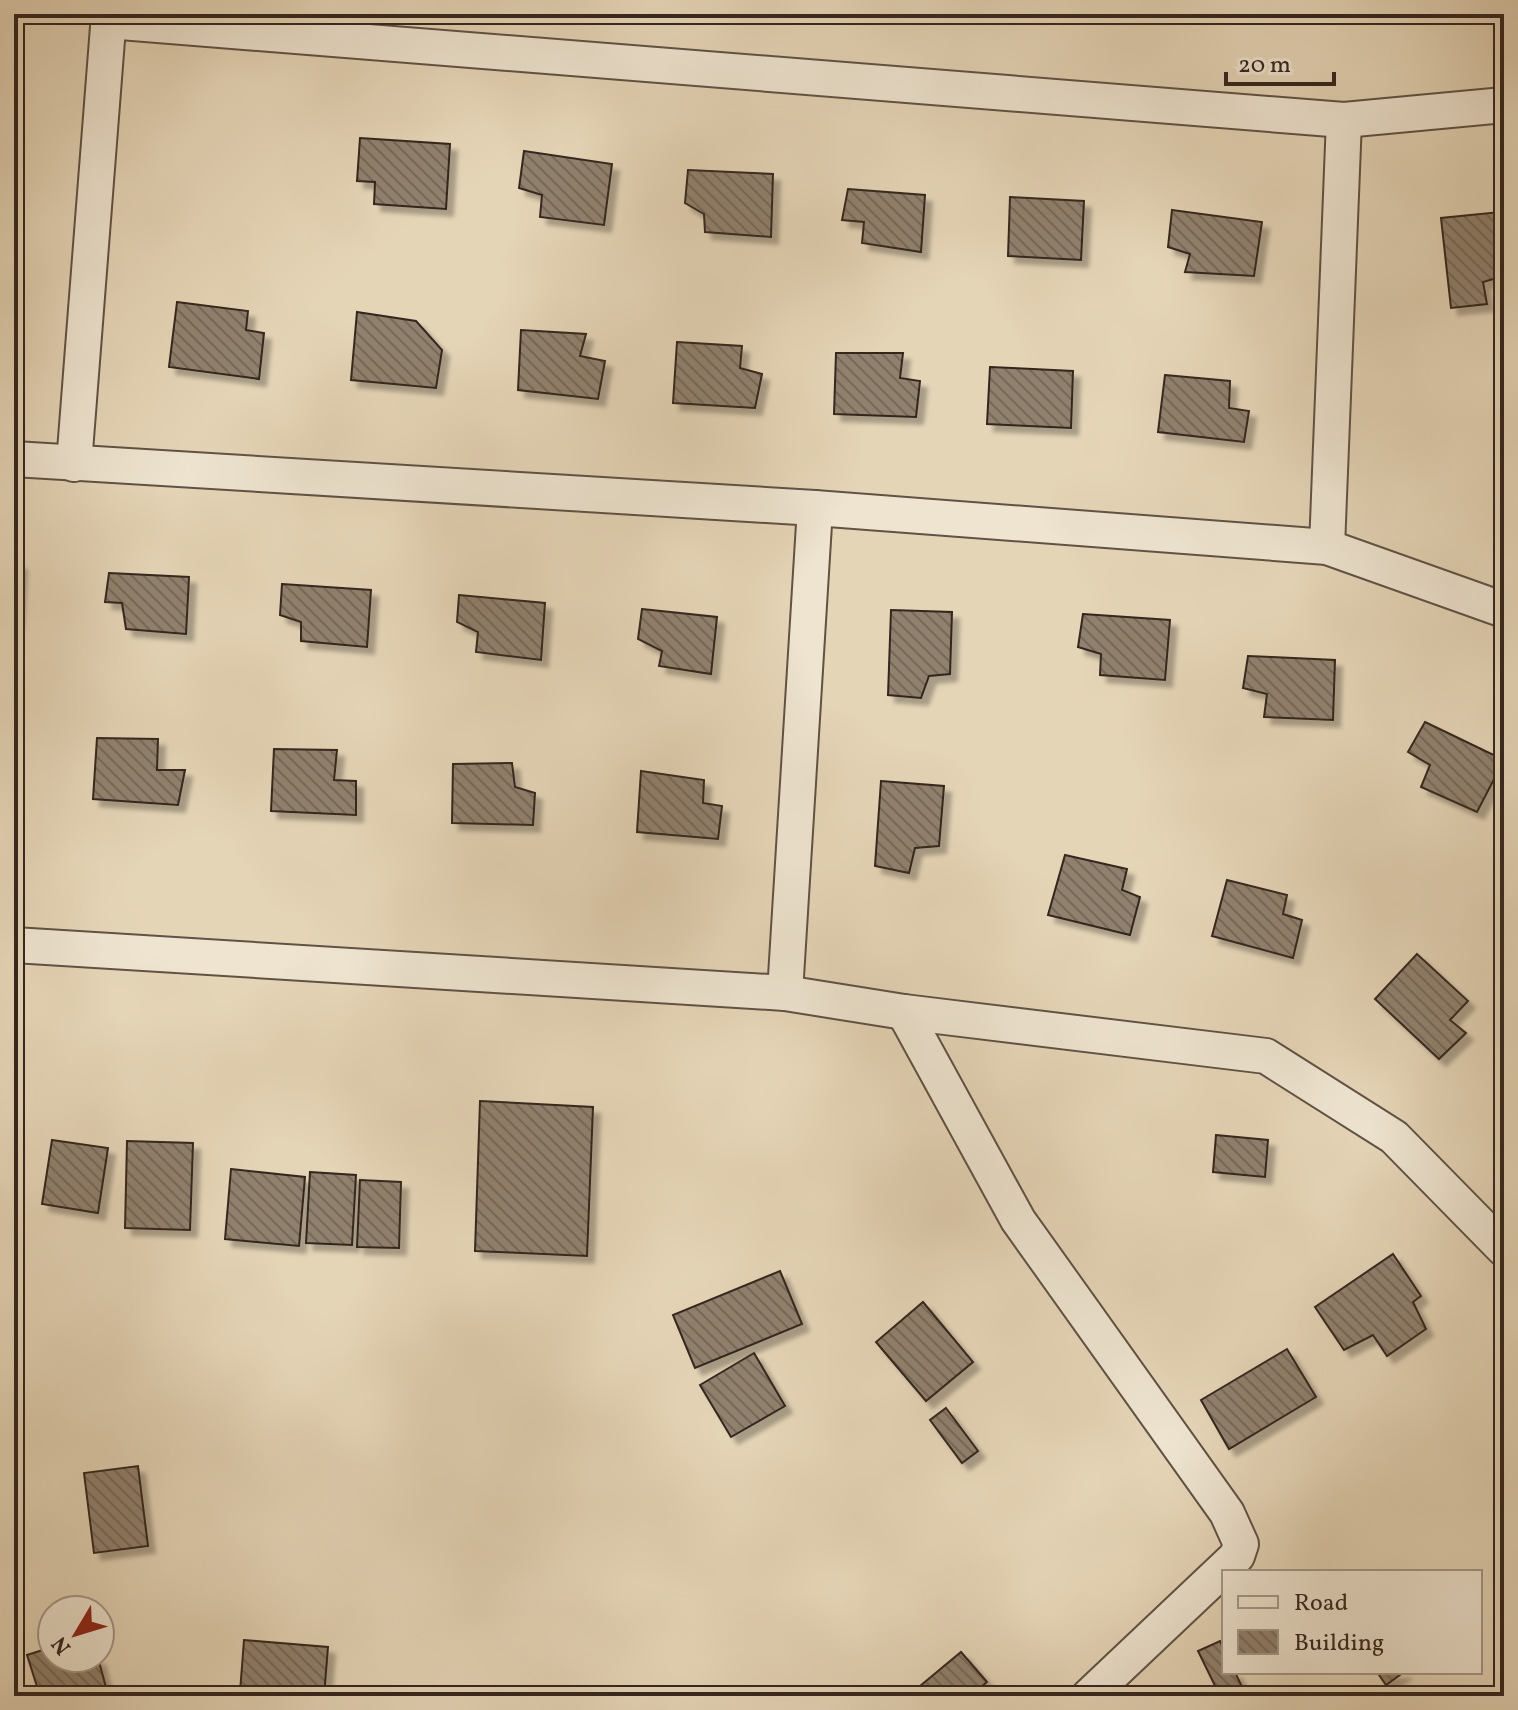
<svg xmlns="http://www.w3.org/2000/svg" width="1518" height="1710" viewBox="0 0 1518 1710" font-family="Vollkorn,serif">
	<defs>
		<pattern id="building-back-hatch" width="6" height="6" patternUnits="userSpaceOnUse" patternTransform="scale(2)"><rect width="6" height="6" fill="#90816e"/><path d="M-1 5l2 2M0 0l6 6M5-1l2 2" fill="none" stroke="#76695a"/></pattern>
		<filter id="shadow"><feDropShadow dx="7" dy="7" stdDeviation="2" flood-color="#0004"/></filter>
	</defs>
	<rect width="100%" height="100%" fill="#e5d5b7"/>
	<filter id="stains"><feTurbulence type="fractalNoise" baseFrequency=".0025" numOctaves="4"/><feColorMatrix values="0 0 0 0 .2 0 0 0 0 .09 0 0 0 0 .02 0 0 0 .5 -.17"/></filter>
	<radialGradient id="worn" r=".72"><stop offset=".6" stop-color="#630" stop-opacity="0"/><stop offset="1" stop-color="#630" stop-opacity=".3"/></radialGradient>
	<g fill="url(#building-back-hatch)" stroke="#34261f" stroke-width="2" filter="url(#shadow)">
		<path d="M 360,138 L 450,144 L 446,209 L 374,204 L 375,182 L 357,181 Z"/>
		<path d="M 524,151 L 612,164 L 604,225 L 540,217 L 542,195 L 519,188 Z"/>
		<path d="M 688,170 L 773,174 L 771,237 L 705,232 L 704,214 L 685,203 Z"/>
		<path d="M 848,189 L 925,195 L 921,252 L 862,243 L 864,222 L 842,220 Z"/>
		<path d="M 1010,197 L 1084,201 L 1081,260 L 1008,256 Z"/>
		<path d="M 1172,210 L 1262,222 L 1254,276 L 1185,272 L 1190,254 L 1168,247 Z"/>
		<path d="M 1500,212 L 1504,235 L 1504,276 L 1483,282 L 1487,304 L 1451,308 L 1441,218 Z"/>
		<path d="M 177,302 L 248,311 L 246,330 L 264,333 L 259,379 L 169,367 Z"/>
		<path d="M 357,312 L 416,321 L 442,350 L 436,388 L 351,380 Z"/>
		<path d="M 521,330 L 586,334 L 580,356 L 605,361 L 598,399 L 518,390 Z"/>
		<path d="M 677,342 L 742,346 L 740,368 L 762,374 L 755,408 L 673,403 Z"/>
		<path d="M 836,353 L 903,353 L 900,378 L 920,381 L 916,417 L 834,414 Z"/>
		<path d="M 990,367 L 1073,371 L 1071,428 L 987,424 Z"/>
		<path d="M 1165,375 L 1230,381 L 1229,408 L 1249,411 L 1244,442 L 1158,432 Z"/>
		<path d="M 14,563 L 20,563 L 16,622 L 14,622 Z"/>
		<path d="M 109,573 L 189,577 L 186,634 L 126,629 L 122,603 L 105,602 Z"/>
		<path d="M 282,584 L 371,590 L 367,647 L 301,641 L 301,622 L 280,615 Z"/>
		<path d="M 459,595 L 545,603 L 541,660 L 476,652 L 478,632 L 457,622 Z"/>
		<path d="M 642,609 L 717,617 L 711,674 L 659,666 L 662,651 L 638,639 Z"/>
		<path d="M 891,610 L 952,612 L 950,674 L 929,676 L 921,698 L 888,695 Z"/>
		<path d="M 1083,614 L 1170,620 L 1165,680 L 1100,675 L 1101,654 L 1078,647 Z"/>
		<path d="M 1248,656 L 1335,660 L 1333,720 L 1264,717 L 1267,694 L 1243,688 Z"/>
		<path d="M 1425,722 L 1504,760 L 1477,812 L 1421,787 L 1430,765 L 1408,752 Z"/>
		<path d="M 97,738 L 158,739 L 157,770 L 185,770 L 178,805 L 93,799 Z"/>
		<path d="M 274,749 L 337,750 L 334,780 L 356,781 L 356,815 L 271,811 Z"/>
		<path d="M 512,763 L 515,787 L 535,793 L 533,825 L 452,823 L 453,764 Z"/>
		<path d="M 641,771 L 704,780 L 703,803 L 722,806 L 718,839 L 637,832 Z"/>
		<path d="M 881,781 L 944,786 L 939,846 L 915,848 L 909,873 L 875,866 Z"/>
		<path d="M 1065,855 L 1127,869 L 1122,890 L 1140,897 L 1130,935 L 1048,915 Z"/>
		<path d="M 1227,880 L 1287,895 L 1283,914 L 1302,920 L 1293,958 L 1212,936 Z"/>
		<path d="M 1417,954 L 1468,1001 L 1450,1020 L 1466,1033 L 1439,1059 L 1375,999 Z"/>
		<path d="M 480,1101 L 593,1107 L 587,1256 L 475,1251 Z"/>
		<path d="M 1216,1135 L 1268,1140 L 1265,1177 L 1213,1172 Z"/>
		<path d="M 52,1140 L 108,1148 L 98,1213 L 42,1204 Z"/>
		<path d="M 127,1141 L 193,1143 L 190,1230 L 125,1228 Z"/>
		<path d="M 231,1169 L 305,1177 L 299,1246 L 225,1239 Z"/>
		<path d="M 310,1172 L 356,1175 L 352,1245 L 306,1243 Z"/>
		<path d="M 360,1180 L 401,1182 L 399,1248 L 357,1247 Z"/>
		<path d="M 1393,1254 L 1421,1296 L 1413,1302 L 1426,1329 L 1387,1356 L 1373,1335 L 1344,1350 L 1315,1307 Z"/>
		<path d="M 780,1271 L 802,1324 L 695,1368 L 673,1315 Z"/>
		<path d="M 923,1302 L 973,1362 L 926,1401 L 876,1342 Z"/>
		<path d="M 1287,1349 L 1316,1397 L 1229,1449 L 1201,1400 Z"/>
		<path d="M 754,1353 L 785,1406 L 731,1437 L 700,1385 Z"/>
		<path d="M 946,1408 L 978,1451 L 962,1463 L 930,1420 Z"/>
		<path d="M 138,1466 L 148,1546 L 94,1553 L 84,1473 Z"/>
		<path d="M 244,1640 L 328,1647 L 324,1696 L 240,1692 Z"/>
		<path d="M 1220,1641 L 1224,1650 L 1224,1672 L 1235,1672 L 1243,1689 L 1230,1696 L 1220,1696 L 1198,1651 Z"/>
		<path d="M 52,1647 L 52,1658 L 98,1658 L 107,1691 L 89,1696 L 40,1696 L 27,1655 Z"/>
		<path d="M 961,1652 L 987,1682 L 970,1696 L 908,1696 Z"/>
		<path d="M 1377,1672 L 1404,1672 L 1386,1685 Z"/>
		<path d="M 667,1687 L 673,1696 L 655,1696 Z"/>
	</g>
	<g fill="none" stroke-linecap="round" stroke-linejoin="round">
		<defs>
			<g id="minor">
				<path d="M 108,21 L 1344,120 L 1504,105"/>
				<path d="M 14,459 L 815,508 L 1327,547 L 1504,610"/>
				<path d="M 74,464 L 109,14"/>
				<path d="M 1327,547 L 1344,120"/>
				<path d="M 14,945 L 785,993 L 904,1012 L 1266,1056 L 1394,1137 L 1504,1249"/>
				<path d="M 785,993 L 815,508"/>
				<path d="M 904,1012 L 1018,1220 L 1227,1513 L 1241,1544 L 1237,1556 L 1089,1696"/>
			</g>
		</defs>
		<use href="#minor" stroke="#605245" stroke-width="38"/>
		<use href="#minor" stroke="#eee4d0" stroke-width="34"/>
	</g>
	<rect width="1518" height="1710" fill="none" stroke="#e5d5b7" stroke-width="48"/>
	<rect x="16" y="16" width="1486" height="1678" fill="none" stroke="#34261f" stroke-width="4"/>
	<rect x="24" y="24" width="1470" height="1662" fill="none" stroke="#34261f" stroke-width="2"/>
	<rect x="1222" y="1570" width="260" height="104" fill="#eee4d0" stroke="#a49889" stroke-width="2"/>
	<rect x="1238" y="1596" width="40" height="12" fill="#eee4d0" stroke="#a49889" stroke-width="2"/>
	<text x="1294" y="1610" font-size="24" fill="#34261f">Road</text>
	<rect x="1238" y="1630" width="40" height="24" fill="url(#building-back-hatch)" stroke="#a49889" stroke-width="2"/>
	<text x="1294" y="1650" font-size="24" fill="#34261f">Building</text>
	<g transform="translate(76 1634) rotate(232)"><circle r="38" fill="#eee4d0" stroke="#a49889" stroke-width="2"/>
	<path d="M0-6L14 30L0 20L-14 30Z" fill="#8f2418"/>
	<text y="-12" font-size="22" font-weight="bold" text-anchor="middle" fill="#34261f">N</text>
	</g>
	<path d="M1226 72v12h108v-12" fill="none" stroke="#34261f" stroke-width="4"/>
	<text x="1238" y="72" font-size="24" fill="#34261f" stroke="#eee4d0" stroke-width="6" paint-order="stroke">20 m</text>
	<rect width="100%" height="100%" filter="url(#stains)"/>
	<rect width="100%" height="100%" fill="url(#worn)"/>
</svg>
